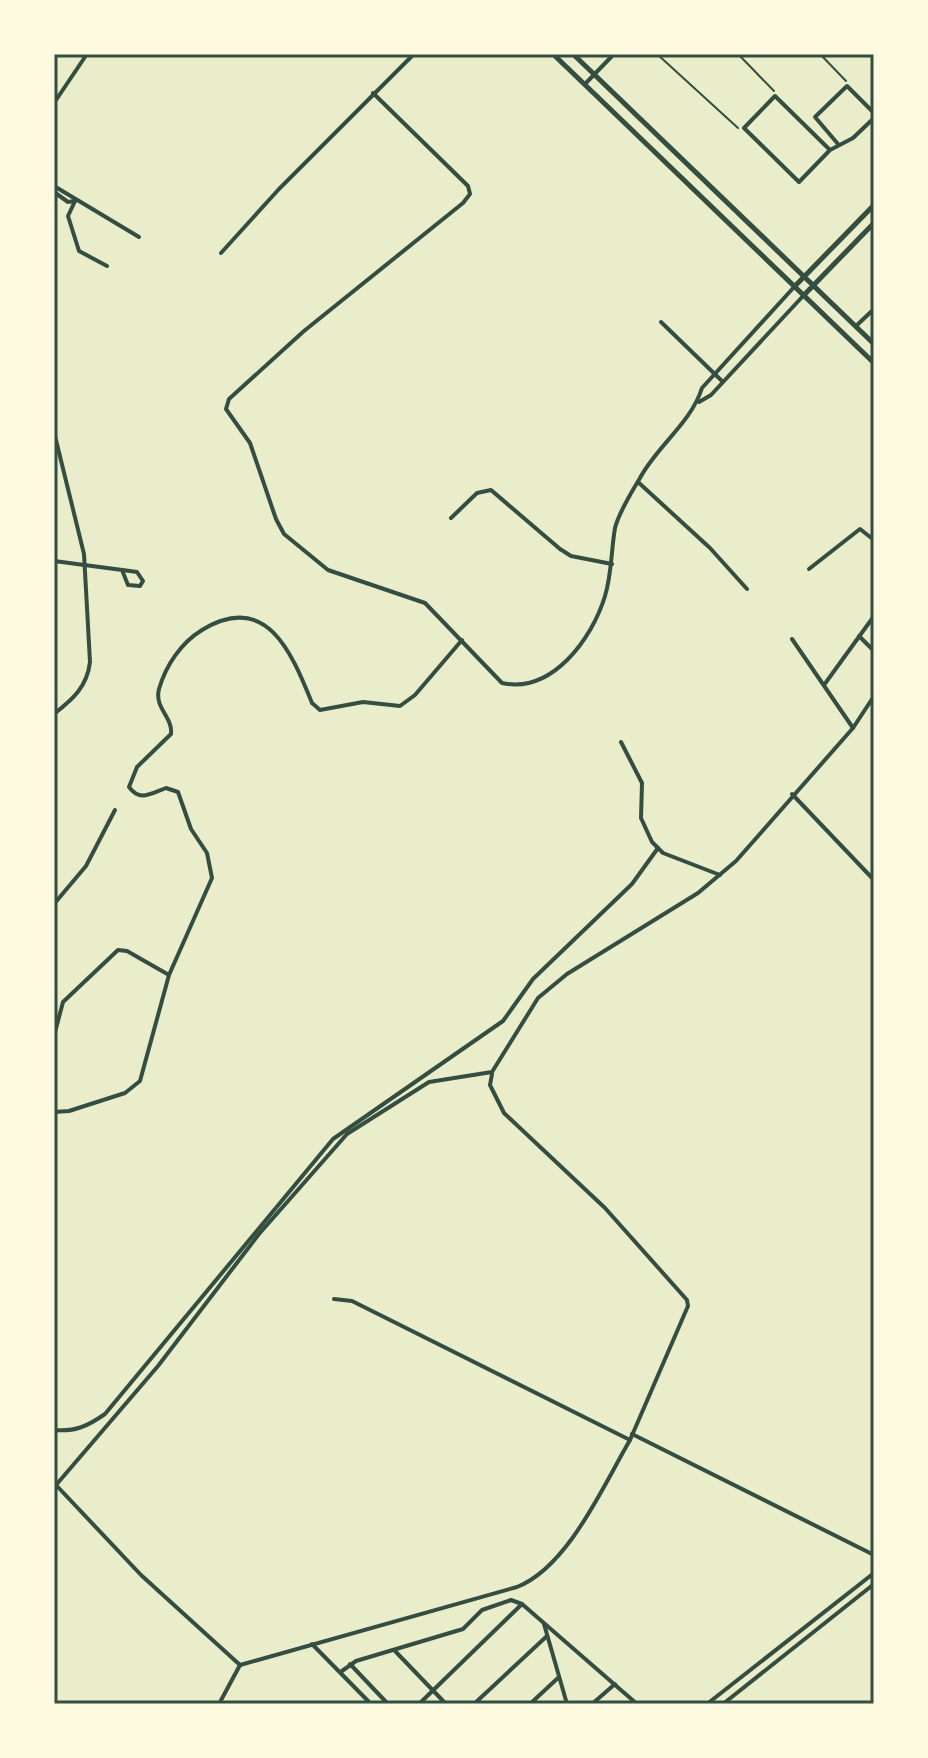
<svg xmlns="http://www.w3.org/2000/svg" width="928" height="1758" viewBox="0 0 928 1758" font-family="Roboto,sans-serif">
	<rect width="100%" height="100%" fill="#e9edc9"/>
	<g fill="none" stroke-linecap="round" stroke-linejoin="round">
		<g stroke="#344e41" stroke-width="2">
			<path d="M 657,54 L 738,128"/>
			<path d="M 738,54 L 774,91"/>
			<path d="M 820,54 L 846,81"/>
		</g>
		<g stroke="#344e41" stroke-width="4">
			<path d="M 585,84 L 614,54"/>
			<path d="M 373,93 L 468,186 L 470,194 L 463,203 L 304,331 L 229,399 L 226,409 L 250,443 L 276,519 L 284,534 L 328,570 L 425,603 L 502,683 C 552,694 592,639 605,596 C 612,573 611,551 615,528 C 619,512 631,493 640,478 C 657,446 691,423 702,388 L 795,286"/>
			<path d="M 54,103 L 87,54"/>
			<path d="M 838,144 L 815,117 L 847,86 L 874,113"/>
			<path d="M 830,150 L 775,96 L 744,128 L 799,182 L 830,150 L 853,138 L 874,118"/>
			<path d="M 54,186 L 139,237"/>
			<path d="M 54,192 L 68,202 L 75,201"/>
			<path d="M 75,201 L 68,216 L 79,251 L 107,266"/>
			<path d="M 221,253 L 279,189 L 414,54"/>
			<path d="M 661,322 L 722,381"/>
			<path d="M 856,326 L 874,309"/>
			<path d="M 699,402 L 711,395 L 804,295"/>
			<path d="M 54,432 L 84,554 L 90,662 C 87,687 73,699 54,714"/>
			<path d="M 638,482 L 710,548 L 747,589"/>
			<path d="M 451,518 L 477,493 L 491,490 L 560,549 L 571,556 L 612,564"/>
			<path d="M 54,561 L 130,571 L 137,572 L 143,581 L 140,586 L 128,585 L 122,570"/>
			<path d="M 809,569 L 860,529 L 874,540"/>
			<path d="M 859,636 L 874,651"/>
			<path d="M 792,639 L 853,728"/>
			<path d="M 824,685 L 874,616"/>
			<path d="M 621,742 L 642,783 L 641,818 L 652,842 L 663,853 L 720,875"/>
			<path d="M 792,794 L 874,880"/>
			<path d="M 54,904 L 86,866 L 115,810"/>
			<path d="M 54,1036 L 63,1002 L 118,950 L 127,951 L 169,975"/>
			<path d="M 492,1074 L 490,1085 L 504,1113 L 605,1208 L 687,1300 L 688,1306 L 630,1440"/>
			<path d="M 54,1112 L 69,1111 L 125,1093 L 140,1081 L 169,975 L 212,878 L 207,853 L 191,829 L 178,792 L 166,788 C 150,794 140,802 129,787 L 137,767 L 171,734 C 173,717 154,708 159,689 C 166,665 181,643 202,630 C 266,591 291,651 312,703 L 320,710 L 363,702 L 400,706 L 415,695 L 462,640"/>
			<path d="M 54,1430 C 75,1432 88,1426 105,1414 L 333,1139 L 503,1021 L 533,979 L 632,884 L 658,848"/>
			<path d="M 632,1434 L 874,1555"/>
			<path d="M 54,1482 L 56,1485 L 158,1366 L 259,1234 L 347,1134 L 429,1082 L 492,1072 L 538,998 L 567,974 L 698,893 L 736,861 L 853,728 L 874,696"/>
			<path d="M 56,1485 L 141,1575 L 240,1665 L 517,1587 C 568,1567 603,1486 630,1440 L 352,1301 L 334,1299"/>
			<path d="M 544,1624 L 567,1704"/>
			<path d="M 312,1644 L 371,1704"/>
			<path d="M 395,1651 L 446,1704"/>
			<path d="M 350,1664 L 388,1704"/>
			<path d="M 342,1671 L 356,1661 L 463,1629 L 482,1610 L 511,1600 L 522,1604 L 637,1704"/>
			<path d="M 219,1704 L 240,1665"/>
			<path d="M 419,1704 L 522,1604"/>
			<path d="M 474,1704 L 547,1636"/>
			<path d="M 530,1704 L 559,1677"/>
			<path d="M 592,1704 L 615,1684"/>
			<path d="M 707,1704 L 874,1573"/>
			<path d="M 723,1704 L 874,1584"/>
		</g>
		<g stroke="#344e41" stroke-width="5">
			<path d="M 553,54 L 874,363"/>
			<path d="M 573,54 L 874,344"/>
			<path d="M 795,286 L 874,205"/>
			<path d="M 804,295 L 874,223"/>
		</g>
	</g>
	<rect width="928" height="1758" fill="none" stroke="#fefae0" stroke-width="112"/>
	<rect x="56" y="56" width="816" height="1646" fill="none" stroke="#344e41" stroke-width="3"/>
</svg>
